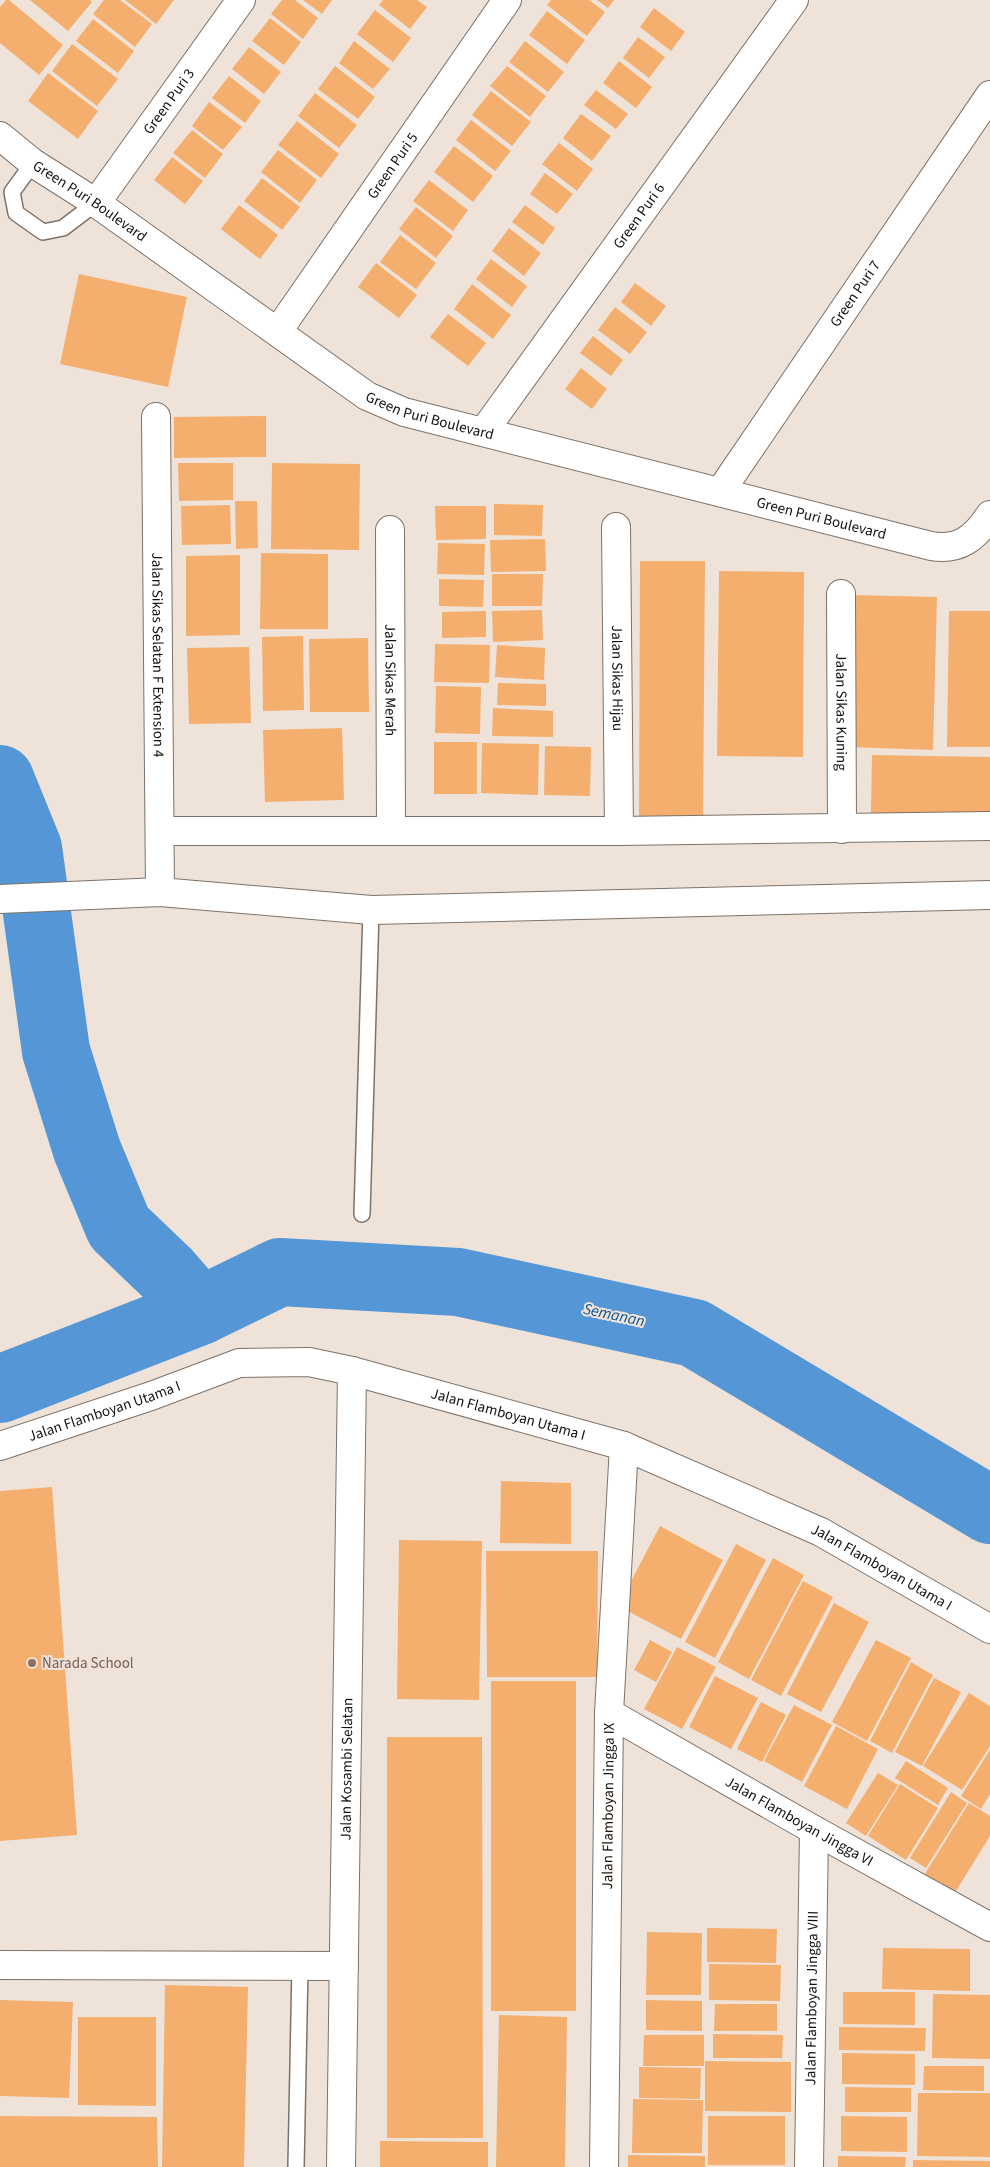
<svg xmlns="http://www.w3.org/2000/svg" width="990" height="2167" viewBox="0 0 990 2167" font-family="'Source Sans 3',sans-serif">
	<rect width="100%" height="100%" fill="#efe3d9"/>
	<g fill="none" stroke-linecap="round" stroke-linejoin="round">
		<g stroke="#5597d6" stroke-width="68">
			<path d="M 0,779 L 28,848 L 56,1051 L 87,1150 L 119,1227 L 167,1273 L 200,1311 L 0,1389"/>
			<path d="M 200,1311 L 280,1272 L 458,1282 L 694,1333 L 990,1510"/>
		</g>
	</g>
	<g fill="#f4af6e">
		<path d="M 6,0 L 9,0 L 63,45 L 39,75 L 0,43 L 0,7 Z"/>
		<path d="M 30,0 L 90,0 L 92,2 L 68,31 Z"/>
		<path d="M 104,0 L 120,0 L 152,24 L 135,47 L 93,14 Z"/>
		<path d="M 125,0 L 174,0 L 156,24 Z"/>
		<path d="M 282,0 L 295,0 L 318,18 L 303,39 L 271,14 Z"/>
		<path d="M 303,0 L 332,0 L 322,14 Z"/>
		<path d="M 383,0 L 417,0 L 427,7 L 410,29 L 379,5 Z"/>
		<path d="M 551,0 L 589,0 L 605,12 L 587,36 L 547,5 Z"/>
		<path d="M 597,0 L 614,0 L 608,8 Z"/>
		<path d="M 654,8 L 685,32 L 671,51 L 640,27 Z"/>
		<path d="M 375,10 L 411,38 L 393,62 L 357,34 Z"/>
		<path d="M 547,11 L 585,40 L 567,64 L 529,35 Z"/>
		<path d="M 270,18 L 301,42 L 284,65 L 252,41 Z"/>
		<path d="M 93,19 L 134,51 L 118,73 L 76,41 Z"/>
		<path d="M 638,37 L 665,57 L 649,78 L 623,58 Z"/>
		<path d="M 354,41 L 390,69 L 373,89 L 339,63 Z"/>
		<path d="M 525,41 L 564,72 L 548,92 L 509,62 Z"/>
		<path d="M 72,44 L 118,79 L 97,106 L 52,71 Z"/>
		<path d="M 249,47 L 281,72 L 264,94 L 232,69 Z"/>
		<path d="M 619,61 L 652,87 L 636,108 L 603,83 Z"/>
		<path d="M 335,66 L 375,97 L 358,119 L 318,89 Z"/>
		<path d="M 507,66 L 546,96 L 530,117 L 490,86 Z"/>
		<path d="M 48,73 L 98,111 L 78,139 L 28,101 Z"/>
		<path d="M 229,76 L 261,101 L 245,123 L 212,98 Z"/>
		<path d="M 596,90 L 628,114 L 616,129 L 584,105 Z"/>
		<path d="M 491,91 L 531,122 L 512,146 L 472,115 Z"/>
		<path d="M 315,93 L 357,125 L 339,148 L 298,116 Z"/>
		<path d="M 209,102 L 242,127 L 223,150 L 192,126 Z"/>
		<path d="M 581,114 L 611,136 L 592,161 L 563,138 Z"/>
		<path d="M 471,120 L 511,151 L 495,171 L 456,140 Z"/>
		<path d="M 297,121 L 339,154 L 321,178 L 278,145 Z"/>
		<path d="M 192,130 L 223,154 L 205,178 L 173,153 Z"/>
		<path d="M 559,143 L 593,169 L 577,191 L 542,164 Z"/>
		<path d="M 454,146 L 493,176 L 473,202 L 434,172 Z"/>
		<path d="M 278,150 L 317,180 L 300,203 L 261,172 Z"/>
		<path d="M 172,157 L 203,181 L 185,204 L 154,180 Z"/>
		<path d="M 545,173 L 573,194 L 557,214 L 530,194 Z"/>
		<path d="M 262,178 L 300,207 L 282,230 L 244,201 Z"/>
		<path d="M 429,180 L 468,210 L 453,231 L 413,201 Z"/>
		<path d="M 239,205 L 278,235 L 260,259 L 221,229 Z"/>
		<path d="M 525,205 L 555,228 L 543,245 L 512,222 Z"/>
		<path d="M 416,207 L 453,236 L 436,258 L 399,229 Z"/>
		<path d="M 509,228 L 541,253 L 524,276 L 492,251 Z"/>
		<path d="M 400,235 L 436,263 L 416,289 L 380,262 Z"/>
		<path d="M 491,259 L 527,286 L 512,307 L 476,279 Z"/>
		<path d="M 376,263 L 417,295 L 399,318 L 358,287 Z"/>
		<path d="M 79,274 L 187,297 L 168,387 L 60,364 Z"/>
		<path d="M 635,283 L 666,306 L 651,326 L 621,302 Z"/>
		<path d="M 472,284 L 511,315 L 493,339 L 454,309 Z"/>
		<path d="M 615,307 L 647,332 L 630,354 L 598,330 Z"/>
		<path d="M 448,314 L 486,343 L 468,366 L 430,337 Z"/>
		<path d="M 593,336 L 623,360 L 611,376 L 580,353 Z"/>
		<path d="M 581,368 L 607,389 L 592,409 L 565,389 Z"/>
		<path d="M 266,416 L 266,457 L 174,458 L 174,417 Z"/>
		<path d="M 178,463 L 233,463 L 233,500 L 179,501 Z"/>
		<path d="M 272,463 L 360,464 L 359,550 L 271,549 Z"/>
		<path d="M 235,501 L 257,501 L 258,548 L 236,549 Z"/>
		<path d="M 494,504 L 543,505 L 542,536 L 494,535 Z"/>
		<path d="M 230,505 L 231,544 L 182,545 L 181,506 Z"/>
		<path d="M 435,506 L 486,506 L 486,539 L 436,540 Z"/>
		<path d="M 545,539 L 546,571 L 491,572 L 490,540 Z"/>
		<path d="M 438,543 L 485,544 L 484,575 L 437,574 Z"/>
		<path d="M 261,553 L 328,554 L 328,629 L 260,629 Z"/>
		<path d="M 240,555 L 240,635 L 186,636 L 186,556 Z"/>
		<path d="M 640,561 L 705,561 L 703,821 L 639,820 Z"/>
		<path d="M 719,571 L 804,572 L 803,757 L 717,756 Z"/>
		<path d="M 492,574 L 543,574 L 542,606 L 492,606 Z"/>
		<path d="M 439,579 L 484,580 L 483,607 L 439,606 Z"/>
		<path d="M 854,595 L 937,597 L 933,750 L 850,747 Z"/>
		<path d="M 542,610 L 543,640 L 493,642 L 492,611 Z"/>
		<path d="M 486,611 L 486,637 L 442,638 L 442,612 Z"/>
		<path d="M 949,611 L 990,611 L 990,747 L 947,747 Z"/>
		<path d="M 303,636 L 304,710 L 263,711 L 262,637 Z"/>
		<path d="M 368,638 L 369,712 L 310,712 L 309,639 Z"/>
		<path d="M 435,644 L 490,645 L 489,683 L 434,682 Z"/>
		<path d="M 497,645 L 545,648 L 544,680 L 495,677 Z"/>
		<path d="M 249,647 L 251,723 L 189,724 L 187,648 Z"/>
		<path d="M 498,683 L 546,684 L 546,706 L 497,705 Z"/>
		<path d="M 436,686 L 481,687 L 480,734 L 435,733 Z"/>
		<path d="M 493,708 L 553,711 L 553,737 L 492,736 Z"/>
		<path d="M 342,728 L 344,800 L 265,802 L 263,730 Z"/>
		<rect x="434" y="742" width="43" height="52"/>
		<path d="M 482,743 L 539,744 L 538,795 L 481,793 Z"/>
		<path d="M 545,746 L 591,747 L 590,796 L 544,795 Z"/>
		<path d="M 872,755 L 990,757 L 990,815 L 871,813 Z"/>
		<path d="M 501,1481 L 571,1483 L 571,1544 L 500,1543 Z"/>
		<path d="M 52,1487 L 77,1835 L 0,1841 L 0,1491 Z"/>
		<path d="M 660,1526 L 723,1560 L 681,1639 L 618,1606 Z"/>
		<path d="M 399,1540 L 482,1541 L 479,1700 L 397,1699 Z"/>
		<path d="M 736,1544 L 766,1560 L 715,1658 L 685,1642 Z"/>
		<path d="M 486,1551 L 598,1551 L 597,1677 L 487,1677 Z"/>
		<path d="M 773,1558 L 804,1575 L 749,1679 L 718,1662 Z"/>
		<path d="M 803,1581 L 833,1597 L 781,1696 L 751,1680 Z"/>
		<path d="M 834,1603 L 869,1622 L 821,1712 L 787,1694 Z"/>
		<path d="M 650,1640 L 672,1652 L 656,1682 L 634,1670 Z"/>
		<path d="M 876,1640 L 911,1658 L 867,1741 L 832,1722 Z"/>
		<path d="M 677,1647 L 716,1667 L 682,1729 L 644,1709 Z"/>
		<path d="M 911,1662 L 933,1675 L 892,1753 L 870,1741 Z"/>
		<path d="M 715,1676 L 758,1698 L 731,1749 L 689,1727 Z"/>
		<path d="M 934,1678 L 961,1692 L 922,1766 L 895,1752 Z"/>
		<rect x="491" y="1681" width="85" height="330"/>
		<path d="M 969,1693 L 990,1706 L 990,1746 L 962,1790 L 923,1766 Z"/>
		<path d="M 761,1702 L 786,1715 L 762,1762 L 737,1749 Z"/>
		<path d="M 794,1705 L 832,1725 L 802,1782 L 764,1761 Z"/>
		<path d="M 836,1726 L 878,1749 L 847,1809 L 804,1786 Z"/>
		<path d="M 387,1737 L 482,1737 L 483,2138 L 387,2138 Z"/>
		<path d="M 990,1750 L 990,1794 L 981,1809 L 961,1796 Z"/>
		<path d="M 906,1761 L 948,1788 L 938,1805 L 895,1778 Z"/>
		<path d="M 878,1773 L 898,1785 L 866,1836 L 846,1823 Z"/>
		<path d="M 900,1784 L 938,1808 L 906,1860 L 868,1836 Z"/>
		<path d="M 951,1792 L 967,1803 L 926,1868 L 910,1858 Z"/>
		<path d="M 969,1803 L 990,1816 L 990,1836 L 951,1899 L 921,1880 Z"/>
		<path d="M 707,1928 L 777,1929 L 776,1963 L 707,1962 Z"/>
		<path d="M 647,1932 L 702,1933 L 701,1995 L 646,1995 Z"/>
		<path d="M 883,1948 L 970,1949 L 970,1991 L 882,1989 Z"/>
		<path d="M 709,1964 L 781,1965 L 780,2001 L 709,2000 Z"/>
		<path d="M 165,1985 L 248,1987 L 244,2167 L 162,2167 Z"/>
		<path d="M 843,1992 L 915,1992 L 915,2025 L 843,2024 Z"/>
		<path d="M 933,1994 L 990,1995 L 990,2059 L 932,2058 Z"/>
		<path d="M 0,2000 L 73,2002 L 69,2098 L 0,2096 Z"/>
		<path d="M 646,2000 L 702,2001 L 702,2031 L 646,2030 Z"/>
		<path d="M 715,2004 L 777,2004 L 777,2031 L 714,2031 Z"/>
		<path d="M 499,2015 L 567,2017 L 565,2167 L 496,2167 Z"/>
		<path d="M 78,2017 L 156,2017 L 156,2106 L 78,2105 Z"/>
		<path d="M 839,2027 L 926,2028 L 925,2051 L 839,2050 Z"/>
		<path d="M 713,2034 L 783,2035 L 782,2058 L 713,2058 Z"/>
		<path d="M 644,2035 L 704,2035 L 704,2066 L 643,2066 Z"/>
		<path d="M 842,2053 L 915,2054 L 915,2085 L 842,2084 Z"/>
		<path d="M 705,2061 L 791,2062 L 791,2112 L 705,2111 Z"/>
		<path d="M 924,2066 L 984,2066 L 984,2091 L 923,2090 Z"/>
		<path d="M 639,2067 L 701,2068 L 700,2099 L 639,2098 Z"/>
		<path d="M 845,2087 L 911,2088 L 911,2112 L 845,2112 Z"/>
		<path d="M 918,2093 L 990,2093 L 990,2157 L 917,2156 Z"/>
		<path d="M 633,2099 L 703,2100 L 702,2153 L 632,2153 Z"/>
		<path d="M 0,2116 L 157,2117 L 158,2167 L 0,2167 Z"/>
		<rect x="708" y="2116" width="77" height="49"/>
		<path d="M 841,2116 L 907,2117 L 907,2152 L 841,2151 Z"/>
		<path d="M 380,2141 L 488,2142 L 488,2167 L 380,2167 Z"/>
		<path d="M 628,2155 L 705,2156 L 705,2167 L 628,2167 Z"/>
		<path d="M 838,2156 L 906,2157 L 905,2167 L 838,2167 Z"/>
		<path d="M 913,2160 L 990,2161 L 990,2167 L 913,2167 Z"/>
	</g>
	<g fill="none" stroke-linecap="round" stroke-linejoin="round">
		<defs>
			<g id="service">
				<path d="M 33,163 L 12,192 L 16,213 L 43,232 L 63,228 L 96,203"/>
				<path d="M 362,1214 L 371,910"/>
				<path d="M 296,2167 L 300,1966"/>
			</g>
			<g id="minor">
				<path id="s1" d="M 0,136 L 33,163 L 96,203 L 367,396 L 404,412 L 931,546 C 959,551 975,538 990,515"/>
				<path id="s2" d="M 96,203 L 241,0"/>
				<path id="s3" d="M 278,331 L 507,0"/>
				<path id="s4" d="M 156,417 L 160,892"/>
				<path id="s5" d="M 484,431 L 794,0"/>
				<path id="s6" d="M 720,492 L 990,95"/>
				<path id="s7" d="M 616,527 L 619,831"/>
				<path id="s8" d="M 390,530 L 391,830"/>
				<path id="s9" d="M 841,594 L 842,829"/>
				<path d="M 160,831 L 619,831 L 990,826"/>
				<path d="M 0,899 L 160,892 L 371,910 L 990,895"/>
				<path id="s10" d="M 0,1446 L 151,1396 L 239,1363 L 309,1362 L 352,1371 L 624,1446 L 821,1532 L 990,1629"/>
				<path id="s11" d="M 609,1713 L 814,1830 L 990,1927"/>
				<path d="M 0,1965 L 344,1966"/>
				<path id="s12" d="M 341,2167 L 352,1371"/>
				<path id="s13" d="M 604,2167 L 609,1713 L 624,1446"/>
				<path id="s14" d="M 809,2167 L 814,1830"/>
			</g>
		</defs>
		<use href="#service" stroke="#7d7269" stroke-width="18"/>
		<use href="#minor" stroke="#7d7269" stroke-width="30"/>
		<use href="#service" stroke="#fff" stroke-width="15"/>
		<use href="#minor" stroke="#fff" stroke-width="28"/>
	</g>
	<circle fill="#8d6e63" stroke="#efe3d9" stroke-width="2" cx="32" cy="1663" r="5"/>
	<g text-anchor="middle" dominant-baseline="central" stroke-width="4" stroke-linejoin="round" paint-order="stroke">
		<g font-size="15" fill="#15110d" stroke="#efe3d9">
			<text stroke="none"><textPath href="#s2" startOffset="125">Green Puri 3</textPath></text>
			<text stroke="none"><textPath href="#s3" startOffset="201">Green Puri 5</textPath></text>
			<text stroke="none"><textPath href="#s1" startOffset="111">Green Puri Boulevard</textPath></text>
			<text stroke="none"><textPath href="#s5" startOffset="265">Green Puri 6</textPath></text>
			<text stroke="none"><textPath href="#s6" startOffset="240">Green Puri 7</textPath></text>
			<text stroke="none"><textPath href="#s1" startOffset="516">Green Puri Boulevard</textPath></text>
			<text stroke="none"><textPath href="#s1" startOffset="921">Green Puri Boulevard</textPath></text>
			<text stroke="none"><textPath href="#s4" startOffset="238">Jalan Sikas Selatan F Extension 4</textPath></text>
			<text stroke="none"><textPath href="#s7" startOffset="151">Jalan Sikas Hijau</textPath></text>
			<text stroke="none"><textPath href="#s8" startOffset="150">Jalan Sikas Merah</textPath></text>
			<text stroke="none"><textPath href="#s9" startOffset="118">Jalan Sikas Kuning</textPath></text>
			<text stroke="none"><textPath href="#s10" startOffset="110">Jalan Flamboyan Utama I</textPath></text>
			<text stroke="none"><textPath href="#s10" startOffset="529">Jalan Flamboyan Utama I</textPath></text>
			<text stroke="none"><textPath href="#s10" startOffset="934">Jalan Flamboyan Utama I</textPath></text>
			<text stroke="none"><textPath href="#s12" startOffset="398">Jalan Kosambi Selatan</textPath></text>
			<text stroke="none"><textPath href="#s13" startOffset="361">Jalan Flamboyan Jingga IX</textPath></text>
			<text stroke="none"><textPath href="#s11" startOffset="219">Jalan Flamboyan Jingga VI</textPath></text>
			<text stroke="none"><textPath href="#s14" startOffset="169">Jalan Flamboyan Jingga VIII</textPath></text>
		</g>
		<g font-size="15" fill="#785e54" stroke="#efe3d9" text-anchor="start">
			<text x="42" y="1663">Narada School</text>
		</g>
		<g font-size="16" font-style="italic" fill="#0a5690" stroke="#efe3d9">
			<text transform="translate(614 1315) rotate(12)">Semanan</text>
		</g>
	</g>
</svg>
